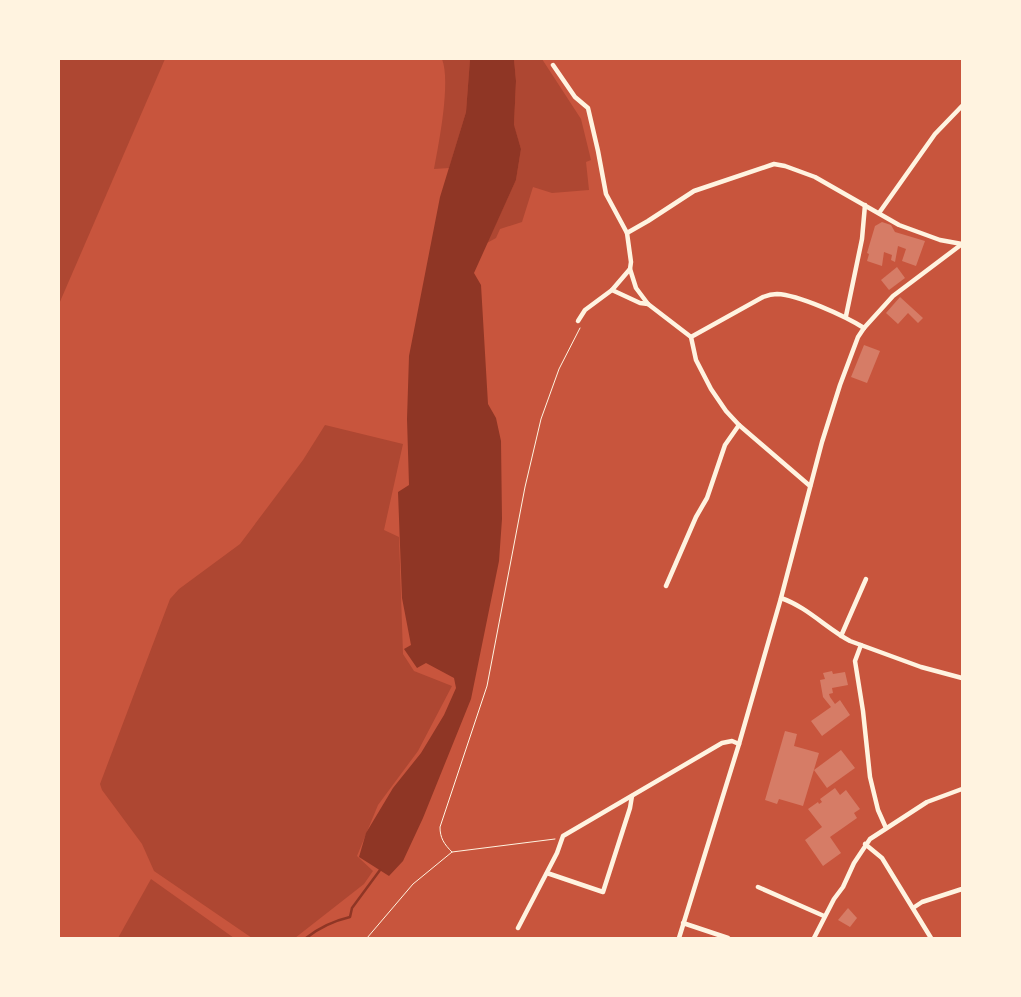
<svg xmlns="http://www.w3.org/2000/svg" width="1021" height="997" viewBox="0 0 1021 997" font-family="Spectral,serif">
	<rect width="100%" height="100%" fill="#c8553d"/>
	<g fill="#ae4732">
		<path d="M 59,59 L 165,59 L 59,304 Z"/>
		<path d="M 442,59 L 470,59 L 466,112 L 449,168 L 434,169 C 439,143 451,82 442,59 Z"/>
		<path d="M 514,59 L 542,59 L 581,119 L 591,160 L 586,162 L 589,190 L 552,193 L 533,187 L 522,222 L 500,229 L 496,238 L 487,243 L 516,180 L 521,149 L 514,126 L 516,81 Z"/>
		<path d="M 325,425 L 403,444 L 384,530 L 399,537 L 403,654 L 414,671 L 452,686 L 418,751 L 378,805 L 357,856 L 373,871 L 364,884 L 295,938 L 252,938 L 154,871 L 142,844 L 102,790 L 100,784 L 170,599 L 179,589 L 240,544 L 303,460 Z"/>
		<path d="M 151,879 L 234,938 L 118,938 Z"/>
	</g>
	<path fill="#8f3625" d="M 470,59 L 514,59 L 516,81 L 514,125 L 521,149 L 516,180 L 474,273 L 481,285 L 488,404 L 496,418 L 501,441 L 502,519 L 499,561 L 471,699 L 423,818 L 403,861 L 389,876 L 359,857 L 366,833 L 393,788 L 421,753 L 444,715 L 456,688 L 454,678 L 426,663 L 417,668 L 404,649 L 411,645 L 402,598 L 398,492 L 409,485 L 407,419 L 409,356 L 440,197 L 466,112 Z"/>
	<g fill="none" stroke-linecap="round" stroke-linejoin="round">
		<path stroke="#8f3625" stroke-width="2.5" d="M 306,938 C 320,927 333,921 350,917 L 352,908 L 380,870"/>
	</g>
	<g fill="#d67c66">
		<path d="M 882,222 L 891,225 L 895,232 L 925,241 L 916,266 L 902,261 L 906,249 L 898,246 L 895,262 L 891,260 L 892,255 L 884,252 L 882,266 L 867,261 L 869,254 L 867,253 L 875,226 Z"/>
		<path d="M 897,267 L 905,278 L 889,290 L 881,280 Z"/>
		<path d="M 900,297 L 923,318 L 918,323 L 908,313 L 898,324 L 886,313 Z"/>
		<path d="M 864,345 L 880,351 L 867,383 L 851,377 Z"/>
		<path d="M 832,671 L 833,674 L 845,672 L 848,685 L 832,688 L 833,693 L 829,694 L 830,697 L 835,704 L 840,700 L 850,715 L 822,736 L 811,721 L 831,707 L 823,697 L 820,680 L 825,679 L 823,673 Z"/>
		<path d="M 785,731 L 797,734 L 794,746 L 819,753 L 803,806 L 779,799 L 777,804 L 765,800 Z"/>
		<path d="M 841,750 L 855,768 L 827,788 L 814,770 Z"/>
		<path d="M 835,788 L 840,795 L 846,790 L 860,809 L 854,813 L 857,818 L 830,837 L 841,853 L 823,866 L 805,840 L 822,827 L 808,809 L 818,802 L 819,804 L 822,802 L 820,799 Z"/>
		<path d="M 848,908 L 857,918 L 850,927 L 838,920 Z"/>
	</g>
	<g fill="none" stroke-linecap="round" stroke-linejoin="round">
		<g stroke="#fff3e0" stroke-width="1">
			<path d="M 452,852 C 444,844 440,838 440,827 L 487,686 L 525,487 L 541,419 L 559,369 L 580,328"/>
			<path d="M 367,938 L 413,884 L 452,852 L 555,839"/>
		</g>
		<g stroke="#fff3e0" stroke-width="4.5">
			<path d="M 553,65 L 575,97 L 588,108 L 598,151 L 606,194 L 627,233 L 631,262 L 630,269 L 636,288 L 648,304 L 691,337 L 696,360 L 711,389 L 726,411 L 739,425 L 810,486"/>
			<path d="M 879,213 L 935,134 L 962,106"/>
			<path d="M 627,233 L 648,221 L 694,191 L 774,164 L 785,166 L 815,177 L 899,225 L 940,240 L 962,244"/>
			<path d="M 612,290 L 640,303 L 648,304"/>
			<path d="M 846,316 L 862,239 L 865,205"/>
			<path d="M 578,321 L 585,310 L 612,290 L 630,269"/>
			<path d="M 691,337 L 763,297 C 768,295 772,294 777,294 C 799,295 845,316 864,328"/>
			<path d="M 666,586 L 696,517 L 707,498 L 725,445 L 739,425"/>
			<path d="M 781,598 C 807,607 826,628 850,641 L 921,667 L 962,678"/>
			<path d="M 841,636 L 866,579"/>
			<path d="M 861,645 L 855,661 L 863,711 L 870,777 L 878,810 L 886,828"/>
			<path d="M 865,844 L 882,858 L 931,938"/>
			<path d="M 547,873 L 603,892 L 630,808 L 632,796"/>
			<path d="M 758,887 L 824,916"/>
			<path d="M 913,908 L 922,902 L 962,889"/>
			<path d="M 683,923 L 728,938"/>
			<path d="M 518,928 L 557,853 L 563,836 L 722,743 L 732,741 L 739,744"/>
			<path d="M 679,938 L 739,744 L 781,598 L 822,442 L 840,385 L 858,337 L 864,328 L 893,296 L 962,244"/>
			<path d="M 814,938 L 834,899 L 843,887 L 854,863 L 870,839 L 927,802 L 962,789"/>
		</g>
	</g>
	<rect width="1021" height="997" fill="none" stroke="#fff3e0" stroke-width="120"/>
</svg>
